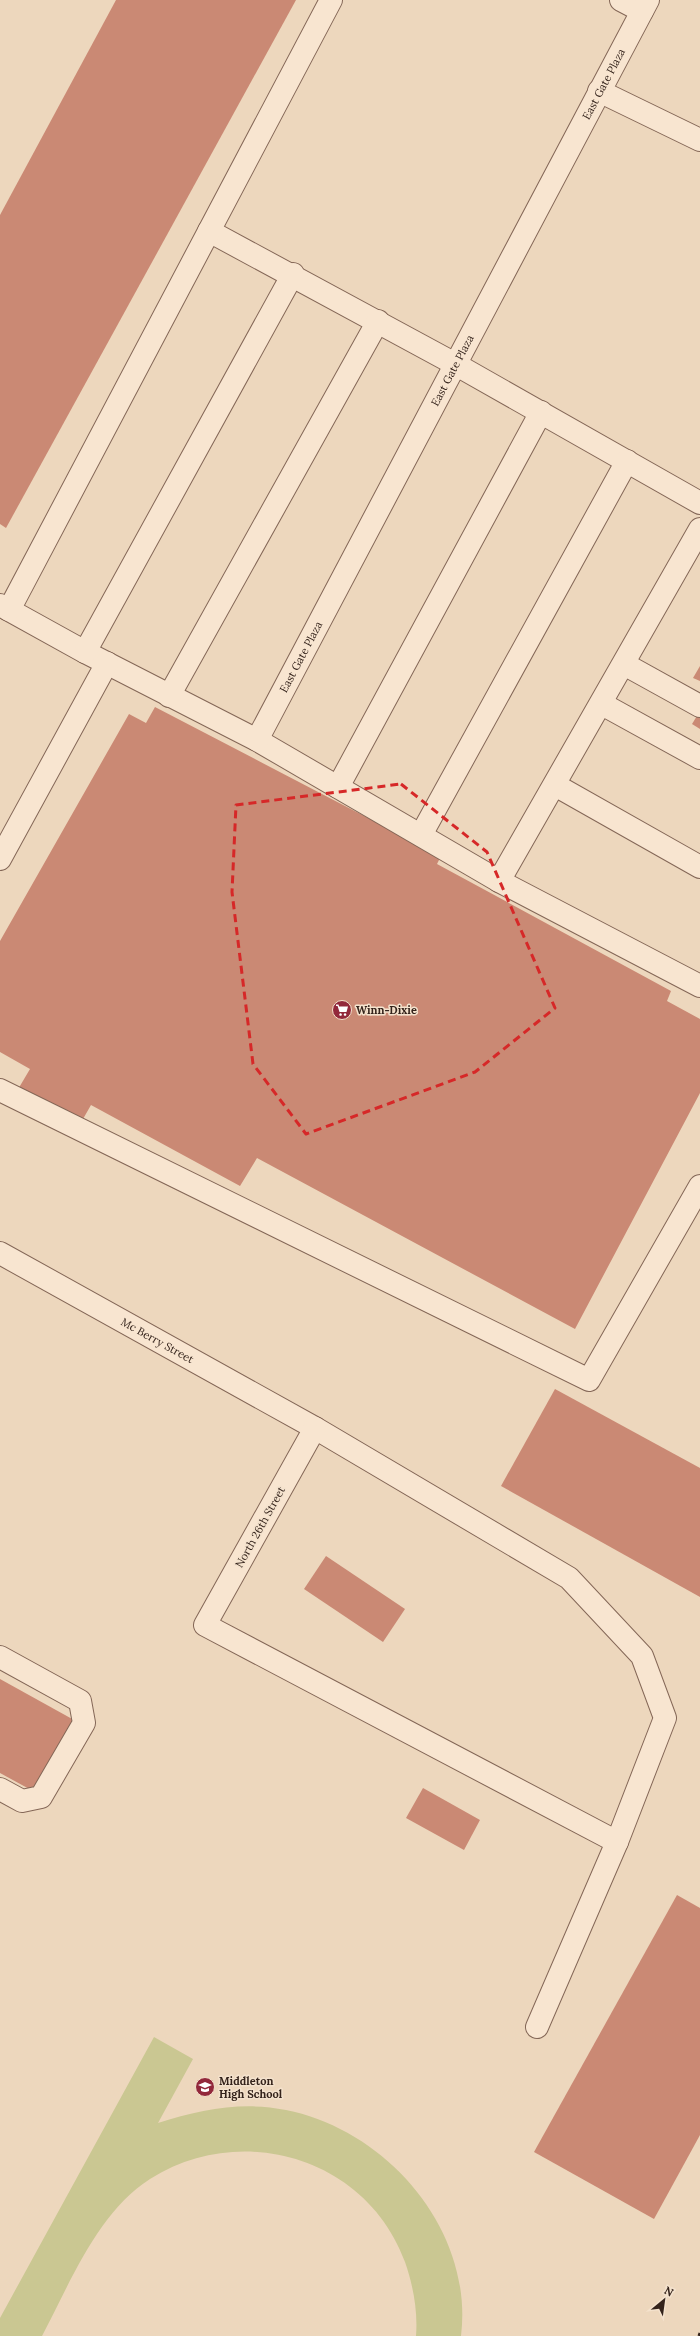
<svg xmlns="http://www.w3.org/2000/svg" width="700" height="2336" viewBox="0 0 700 2336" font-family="Lora,serif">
	<rect width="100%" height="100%" fill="#edd7bd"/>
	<path fill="#cac792" d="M 154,2037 L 193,2059 L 158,2123 C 200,2110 242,2101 286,2110 C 387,2130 474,2230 461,2336 L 416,2336 C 418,2311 413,2285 405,2262 C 367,2158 242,2121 150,2179 C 98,2212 70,2283 42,2336 L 0,2336 L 0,2318 Z"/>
	<g fill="#ca8974">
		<path d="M 116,0 L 296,0 L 6,528 L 0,524 L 0,215 Z"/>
		<path d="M 700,666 L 700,681 L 693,678 Z"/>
		<path d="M 155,707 L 441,856 L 437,864 L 671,991 L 667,1001 L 700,1019 L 700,1093 L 575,1329 L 257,1158 L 240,1186 L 91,1105 L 79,1126 L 17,1091 L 30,1069 L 0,1052 L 0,941 L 129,714 L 146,723 Z"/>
		<path d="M 700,711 L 700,729 L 692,724 Z"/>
		<path d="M 555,1389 L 700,1468 L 700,1597 L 501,1486 Z"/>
		<path d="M 326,1556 L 405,1609 L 383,1642 L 304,1589 Z"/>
		<path d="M 0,1679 L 74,1720 L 33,1791 L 0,1773 Z"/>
		<path d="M 423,1788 L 480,1820 L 464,1850 L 406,1818 Z"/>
		<path d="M 677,1895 L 700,1908 L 700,2135 L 654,2219 L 534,2152 Z"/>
	</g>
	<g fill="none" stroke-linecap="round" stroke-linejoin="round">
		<defs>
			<g id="minor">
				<path d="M 621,0 L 642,11"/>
				<path d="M 599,91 L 700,140"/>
				<path d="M 209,231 L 455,364 L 700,503"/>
				<path d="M 0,605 L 85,652 L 257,740 L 499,881 L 700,986"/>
				<path d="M 9,610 L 331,0"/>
				<path d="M 85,652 L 293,274"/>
				<path d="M 624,664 L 700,706"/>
				<path d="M 169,696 L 378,321"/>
				<path d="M 602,704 L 700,758"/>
				<path id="s1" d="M 257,740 L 648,0"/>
				<path d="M 555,785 L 700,867"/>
				<path d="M 338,787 L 541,412"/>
				<path d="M 421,835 L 627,461"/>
				<path d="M 0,859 L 107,663"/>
				<path d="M 499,881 L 700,529"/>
				<path d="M 0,1090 L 589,1380 L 700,1186"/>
				<path id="s2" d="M 0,1253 L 315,1428 L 569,1578 L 642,1656 L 665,1718 L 617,1842 L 537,2027"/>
				<path d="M 315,1428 L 205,1625 L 617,1842"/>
				<path d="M 0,1657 L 80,1701 L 84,1723 L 41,1797 L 22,1801 L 0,1789"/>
			</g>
		</defs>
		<use href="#minor" stroke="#846757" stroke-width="24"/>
		<use href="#minor" stroke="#f8e5d0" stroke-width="22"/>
		<path stroke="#34231b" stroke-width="3" stroke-dasharray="7 7" stroke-linecap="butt" d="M 699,2336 L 700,2333"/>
	</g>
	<path fill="none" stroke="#d62828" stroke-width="3" stroke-dasharray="8 5" stroke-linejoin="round" d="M 401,784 L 487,852 L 555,1008 L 475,1072 L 306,1134 L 253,1064 L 232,892 L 236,805 Z"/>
	<defs>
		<symbol id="supermarket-disc" viewBox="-11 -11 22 22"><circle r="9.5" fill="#92283b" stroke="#f4e2cd"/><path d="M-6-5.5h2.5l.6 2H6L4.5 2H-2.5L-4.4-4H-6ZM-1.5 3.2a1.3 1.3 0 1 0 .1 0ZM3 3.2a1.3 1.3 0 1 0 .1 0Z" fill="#fff"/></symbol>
		<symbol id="school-disc" viewBox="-11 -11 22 22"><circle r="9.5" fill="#92283b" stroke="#f4e2cd"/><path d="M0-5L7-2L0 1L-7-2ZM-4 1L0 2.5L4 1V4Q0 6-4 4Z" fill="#fff"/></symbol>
	</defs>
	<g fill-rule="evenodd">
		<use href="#supermarket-disc" x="331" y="999" width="22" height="22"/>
		<use href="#school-disc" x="194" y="2076" width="22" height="22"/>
	</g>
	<g text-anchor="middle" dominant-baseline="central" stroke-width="3" stroke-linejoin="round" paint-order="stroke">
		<g font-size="11" fill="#34231b" stroke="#f4e2cd">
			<text stroke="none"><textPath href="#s1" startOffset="742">East Gate Plaza</textPath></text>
			<text stroke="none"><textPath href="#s1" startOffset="418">East Gate Plaza</textPath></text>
			<text stroke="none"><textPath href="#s1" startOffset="94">East Gate Plaza</textPath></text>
			<text stroke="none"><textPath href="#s2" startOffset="180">Mc Berry Street</textPath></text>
			<text transform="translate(260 1527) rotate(-61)">North 26th Street</text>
		</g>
		<g font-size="11" font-weight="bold" fill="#34231b" stroke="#f4e2cd" text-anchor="start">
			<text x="356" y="1010">Winn-Dixie</text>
			<text x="219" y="2081">Middleton<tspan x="219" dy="13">High School</tspan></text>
		</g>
	</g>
	<g transform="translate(664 2300) rotate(29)" stroke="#f4e2cd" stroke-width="3" paint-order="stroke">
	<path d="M0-3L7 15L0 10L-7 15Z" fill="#34231b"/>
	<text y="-6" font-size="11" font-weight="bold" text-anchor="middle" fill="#34231b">N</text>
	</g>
</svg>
